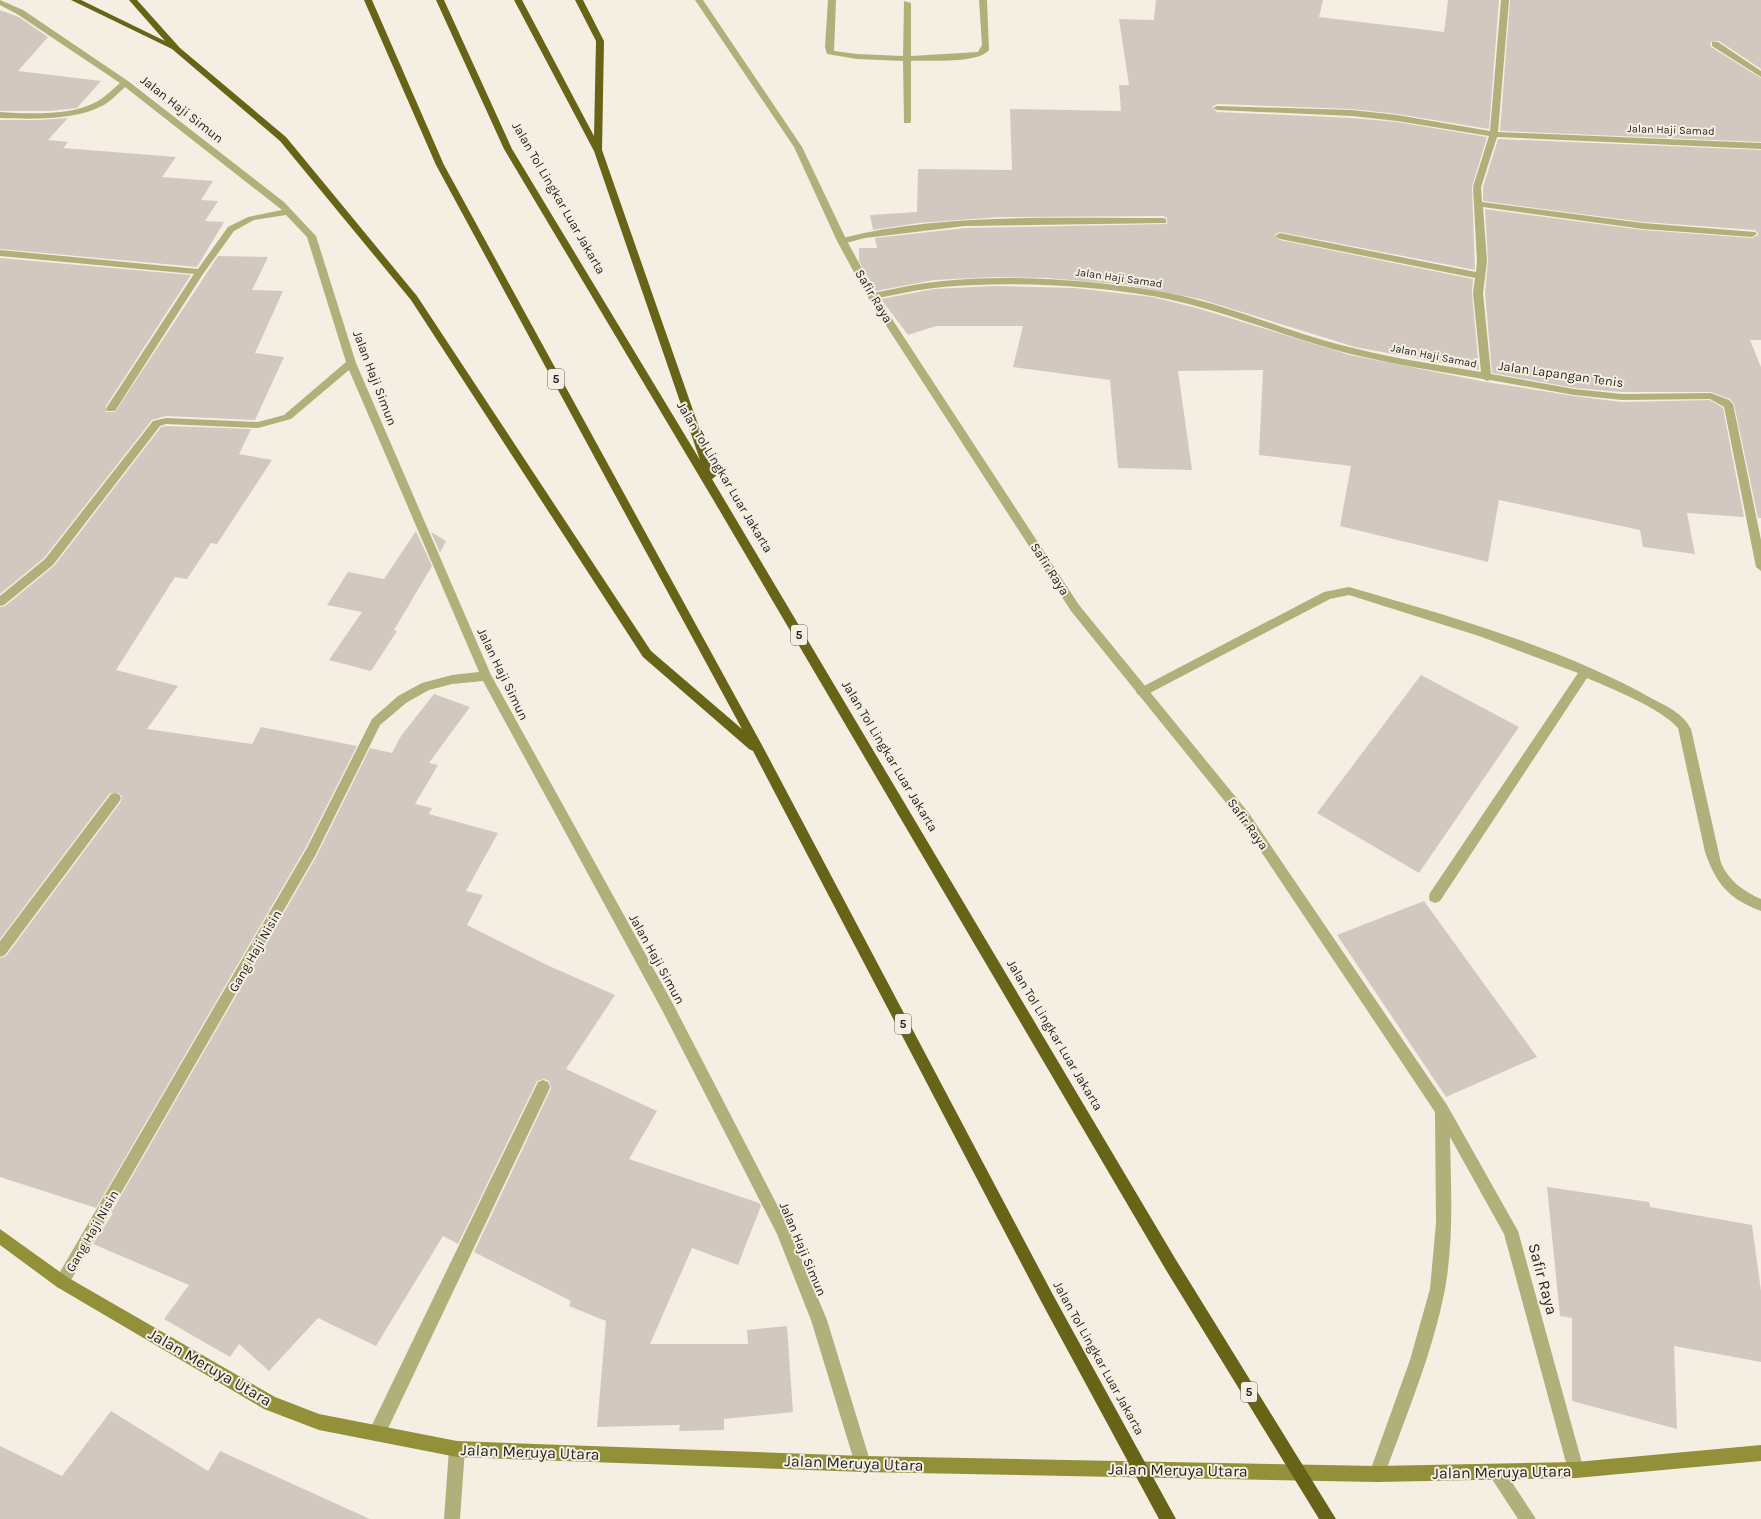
<svg xmlns="http://www.w3.org/2000/svg" width="1761" height="1519" viewBox="0 0 1761 1519" font-family="Karla,sans-serif">
	<rect width="100%" height="100%" fill="#f5efe3"/>
	<g fill="#d3c8bf">
		<path d="M 1156,0 L 1323,0 L 1319,17 L 1444,32 L 1448,0 L 1499,0 L 1489,129 L 1397,114 L 1352,109 L 1217,104 L 1212,107 L 1217,112 L 1352,118 L 1397,122 L 1487,137 L 1472,187 L 1475,270 L 1280,232 L 1274,235 L 1280,240 L 1473,279 L 1472,293 L 1479,370 L 1355,347 L 1200,299 L 1127,285 L 1048,278 L 994,277 L 934,280 L 876,291 L 859,261 L 859,248 L 877,248 L 875,238 L 965,228 L 1167,224 L 1167,218 L 1163,216 L 1000,217 L 918,223 L 873,230 L 870,215 L 917,212 L 918,169 L 1012,170 L 1010,109 L 1121,111 L 1119,85 L 1129,85 L 1119,19 L 1154,20 Z"/>
		<path d="M 1510,0 L 1761,0 L 1761,69 L 1719,41 L 1710,42 L 1711,47 L 1761,78 L 1761,142 L 1500,131 Z"/>
		<path d="M 0,10 L 19,17 L 48,37 L 18,71 L 101,81 L 77,108 L 50,111 L 0,111 Z"/>
		<path d="M 68,118 L 48,140 L 68,142 L 63,148 L 176,157 L 162,177 L 213,181 L 201,200 L 218,201 L 205,221 L 224,222 L 197,267 L 0,249 L 0,120 L 39,120 Z"/>
		<path d="M 1498,139 L 1761,150 L 1761,340 L 1750,340 L 1761,367 L 1761,518 L 1758,518 L 1734,404 L 1730,399 L 1711,392 L 1622,392 L 1574,388 L 1492,373 L 1485,293 L 1488,261 L 1485,209 L 1643,230 L 1752,238 L 1758,235 L 1758,233 L 1755,230 L 1643,222 L 1483,201 L 1483,187 Z"/>
		<path d="M 218,256 L 268,257 L 252,290 L 283,291 L 255,353 L 284,357 L 255,420 L 166,416 L 152,420 L 44,558 L 0,594 L 0,258 L 191,275 L 106,406 L 106,412 L 115,412 Z"/>
		<path d="M 994,286 L 1075,288 L 1152,297 L 1197,308 L 1350,355 L 1486,382 L 1574,396 L 1622,402 L 1710,400 L 1723,408 L 1744,517 L 1687,513 L 1695,554 L 1643,547 L 1640,530 L 1499,500 L 1488,562 L 1340,526 L 1351,466 L 1259,455 L 1263,370 L 1178,371 L 1192,470 L 1118,468 L 1110,380 L 1013,367 L 1023,326 L 936,326 L 908,335 L 881,299 L 934,289 Z"/>
		<path d="M 166,426 L 251,429 L 239,454 L 272,460 L 217,544 L 211,543 L 187,579 L 175,577 L 116,670 L 178,686 L 147,729 L 252,744 L 261,727 L 357,746 L 306,847 L 96,1208 L 0,1177 L 0,958 L 6,956 L 120,803 L 122,797 L 119,793 L 110,793 L 0,939 L 0,607 L 5,606 L 54,566 L 161,427 Z"/>
		<path d="M 416,531 L 432,566 L 394,630 L 397,631 L 371,671 L 329,660 L 362,612 L 327,605 L 348,572 L 384,579 Z"/>
		<path d="M 431,532 L 446,541 L 440,553 Z"/>
		<path d="M 1421,675 L 1519,727 L 1419,873 L 1317,813 Z"/>
		<path d="M 434,694 L 470,707 L 429,763 L 438,765 L 415,804 L 432,808 L 429,814 L 498,833 L 466,891 L 483,895 L 467,925 L 547,965 L 615,995 L 566,1069 L 657,1111 L 629,1159 L 759,1203 L 761,1206 L 738,1265 L 692,1248 L 650,1344 L 748,1344 L 747,1330 L 787,1326 L 793,1412 L 724,1419 L 724,1430 L 679,1431 L 680,1425 L 597,1427 L 606,1321 L 569,1306 L 571,1301 L 474,1252 L 549,1093 L 551,1088 L 549,1081 L 544,1079 L 537,1081 L 458,1244 L 443,1236 L 376,1346 L 318,1318 L 269,1371 L 239,1344 L 230,1357 L 164,1319 L 189,1285 L 93,1244 L 113,1213 L 111,1213 L 316,857 L 370,748 L 392,753 L 401,736 Z"/>
		<path d="M 1424,901 L 1537,1057 L 1446,1097 L 1337,935 Z"/>
		<path d="M 1547,1187 L 1649,1202 L 1650,1207 L 1752,1225 L 1761,1291 L 1761,1362 L 1674,1346 L 1677,1429 L 1572,1401 L 1572,1318 L 1560,1316 Z"/>
		<path d="M 111,1411 L 208,1471 L 220,1451 L 370,1519 L 0,1519 L 0,1446 L 62,1476 Z"/>
	</g>
	<g fill="none" stroke-linecap="round" stroke-linejoin="round">
		<g fill="#b1b07b" fill-rule="evenodd">
			<path d="M 828,0 L 836,0 L 834,51 L 857,54 L 903,56 L 904,1 L 911,3 L 911,56 L 978,52 L 982,45 L 979,0 L 987,0 L 989,50 C 978,64 929,60 911,61 L 911,121 L 910,123 L 904,123 L 903,61 L 857,59 L 827,54 L 825,47 Z"/>
			<path d="M 1163,218 L 1166,219 L 1166,223 L 965,226 L 865,238 L 842,244 L 837,241 L 839,239 C 942,212 1057,219 1163,218 Z"/>
			<path d="M 1349,587 C 1449,616 1560,647 1651,698 C 1666,706 1683,713 1691,729 L 1721,863 C 1729,881 1743,891 1761,899 L 1761,911 C 1729,899 1716,884 1705,852 L 1678,728 C 1660,708 1613,689 1587,678 L 1440,901 L 1435,903 L 1430,901 L 1429,897 L 1430,893 L 1578,673 L 1479,636 L 1349,595 L 1330,599 L 1146,695 L 1138,695 L 1136,692 L 1138,689 L 1324,592 Z"/>
			<path d="M 543,1080 L 548,1082 L 550,1087 L 548,1092 L 383,1439 L 377,1441 L 371,1439 L 369,1433 L 371,1427 L 538,1082 Z"/>
			<path d="M 1496,1465 L 1502,1467 L 1536,1519 L 1518,1519 L 1488,1473 L 1490,1467 Z"/>
		</g>
		<g fill="#b1b07b" fill-rule="evenodd">
			<path d="M 0,0 L 23,10 L 128,81 L 284,202 L 316,236 L 356,363 L 491,675 L 672,1002 L 787,1224 L 827,1320 L 871,1464 L 869,1470 L 863,1472 L 857,1470 L 855,1464 L 811,1320 L 777,1234 L 662,1010 L 483,681 L 452,684 L 429,690 L 406,703 L 380,725 L 315,856 L 67,1287 L 62,1289 L 57,1287 L 55,1282 L 57,1277 L 307,848 L 372,719 L 398,696 L 422,683 L 452,675 L 479,672 L 349,370 L 291,419 L 258,428 L 166,424 L 160,426 L 53,565 L 4,605 L 0,606 L 0,596 L 45,559 L 153,421 L 166,418 L 258,422 L 284,415 L 346,362 L 307,237 L 286,215 L 254,220 L 234,231 L 203,274 L 115,411 L 107,411 L 106,409 L 107,407 L 194,274 L 0,256 L 0,250 L 198,269 L 228,227 L 248,217 L 282,210 L 125,87 C 118,93 112,100 104,105 C 75,121 32,119 0,118 L 0,112 C 29,114 73,116 98,101 C 106,96 113,89 120,83 L 17,14 L 0,5 Z"/>
			<path d="M 1501,0 L 1509,0 L 1498,132 L 1761,143 L 1761,149 L 1497,137 L 1481,187 L 1482,202 L 1643,223 L 1755,232 L 1757,234 L 1752,237 L 1643,229 L 1483,207 L 1487,261 L 1483,293 L 1491,374 L 1574,389 L 1622,394 L 1711,393 L 1729,400 L 1733,404 L 1761,540 L 1761,571 L 1756,567 L 1724,407 L 1710,399 L 1622,400 L 1574,395 L 1490,380 L 1487,381 L 1483,379 C 1432,370 1382,363 1332,349 C 1272,332 1214,307 1152,296 C 1089,285 1007,281 943,287 C 919,289 895,295 872,299 L 867,296 L 872,293 C 895,289 919,283 943,281 C 1007,274 1088,280 1152,290 C 1216,300 1275,327 1337,344 C 1385,357 1433,364 1481,372 L 1473,293 L 1475,278 L 1280,239 L 1275,236 L 1280,233 L 1476,272 L 1477,261 L 1473,187 L 1489,136 L 1397,121 L 1352,116 L 1217,110 L 1213,108 L 1217,106 L 1352,110 L 1397,115 L 1490,131 Z"/>
			<path d="M 1712,42 L 1718,42 L 1761,71 L 1761,77 L 1712,46 Z"/>
			<path d="M 115,793 L 119,794 L 121,798 L 119,802 L 5,955 L 0,957 L 0,941 L 111,794 Z"/>
		</g>
		<g fill="#b1b07b" fill-rule="evenodd">
			<path d="M 695,0 L 703,0 L 802,147 L 847,241 L 877,296 L 1079,605 L 1248,812 L 1447,1105 L 1518,1231 L 1584,1470 L 1582,1476 L 1576,1478 L 1570,1476 L 1568,1470 L 1504,1234 L 1450,1137 C 1451,1188 1454,1239 1445,1289 C 1433,1352 1407,1413 1385,1474 L 1383,1480 L 1377,1482 L 1371,1480 L 1369,1474 L 1410,1360 L 1430,1289 L 1436,1223 L 1435,1112 L 1240,820 L 1071,611 L 867,296 L 837,241 L 794,147 Z"/>
			<path d="M 457,1441 L 463,1443 L 465,1449 L 460,1519 L 444,1519 L 449,1449 L 451,1443 Z"/>
		</g>
		<path fill="#93903a" fill-rule="evenodd" d="M 0,1229 L 67,1277 L 275,1397 L 319,1414 L 457,1441 L 863,1456 L 1377,1466 L 1576,1462 L 1761,1445 L 1761,1461 L 1576,1478 L 1377,1482 L 863,1472 L 457,1457 L 319,1430 L 264,1409 L 57,1287 L 0,1245 Z"/>
		<g fill="#676417" fill-rule="evenodd">
			<path d="M 71,0 L 81,0 L 165,41 L 129,0 L 137,0 L 180,48 L 286,137 L 417,296 L 651,651 L 742,729 L 436,165 L 364,0 L 372,0 L 444,165 L 763,747 L 1052,1293 L 1176,1519 L 1159,1519 L 1042,1303 L 753,751 L 749,749 L 643,657 L 411,300 L 280,141 L 172,49 Z"/>
			<path d="M 436,0 L 444,0 L 512,149 L 700,460 L 594,151 L 514,0 L 522,0 L 594,136 L 596,41 L 575,0 L 583,0 L 604,41 L 602,150 L 716,476 L 712,479 L 1176,1260 L 1336,1519 L 1319,1519 L 1166,1270 L 714,501 L 504,149 Z"/>
		</g>
	</g>
	<g text-anchor="middle" dominant-baseline="central" stroke-width="4" stroke-linejoin="round" paint-order="stroke">
		<g font-size="11" fill="#272520" stroke="#f5efe3">
			<text transform="translate(1671 130) rotate(2)">Jalan Haji Samad</text>
			<text transform="translate(1119 278) rotate(8)">Jalan Haji Samad</text>
			<text transform="translate(1434 356) rotate(11)">Jalan Haji Samad</text>
		</g>
		<g fill="#f5efe3" stroke="#65625a" stroke-width="1">
			<rect x="548" y="369" width="16" height="20" rx="3"/>
			<rect x="791" y="625" width="16" height="20" rx="3"/>
			<rect x="895" y="1014" width="16" height="20" rx="3"/>
			<rect x="1241" y="1382" width="16" height="20" rx="3"/>
		</g>
		<g font-size="12" font-weight="bold" fill="#272520">
			<text x="556" y="379">5</text>
			<text x="799" y="635">5</text>
			<text x="903" y="1024">5</text>
			<text x="1249" y="1392">5</text>
		</g>
		<g font-size="13" fill="#272520" stroke="#f5efe3">
			<text transform="translate(182 109) rotate(38)">Jalan Haji Simun</text>
			<text transform="translate(559 198) rotate(60)">Jalan Tol Lingkar Luar Jakarta</text>
			<text transform="translate(874 296) rotate(59)">Safir Raya</text>
			<text transform="translate(1561 374) rotate(8)">Jalan Lapangan Tenis</text>
			<text transform="translate(375 378) rotate(69)">Jalan Haji Simun</text>
			<text transform="translate(725 477) rotate(59)">Jalan Tol Lingkar Luar Jakarta</text>
			<text transform="translate(1050 569) rotate(57)">Safir Raya</text>
			<text transform="translate(503 674) rotate(64)">Jalan Haji Simun</text>
			<text transform="translate(890 756) rotate(59)">Jalan Tol Lingkar Luar Jakarta</text>
			<text transform="translate(1248 824) rotate(54)">Safir Raya</text>
			<text transform="translate(255 951) rotate(-60)">Gang Haji Nisin</text>
			<text transform="translate(657 959) rotate(61)">Jalan Haji Simun</text>
			<text transform="translate(1055 1035) rotate(59)">Jalan Tol Lingkar Luar Jakarta</text>
			<text transform="translate(92 1231) rotate(-60)">Gang Haji Nisin</text>
			<text transform="translate(803 1249) rotate(67)">Jalan Haji Simun</text>
			<text transform="translate(1099 1358) rotate(61)">Jalan Tol Lingkar Luar Jakarta</text>
		</g>
		<g font-size="16" fill="#272520" stroke="#f5efe3">
			<text transform="translate(1543 1279) rotate(75)">Safir Raya</text>
			<text transform="translate(210 1367) rotate(30)">Jalan Meruya Utara</text>
			<text transform="translate(530 1452) rotate(2)">Jalan Meruya Utara</text>
			<text transform="translate(854 1463) rotate(2)">Jalan Meruya Utara</text>
			<text transform="translate(1178 1470) rotate(1)">Jalan Meruya Utara</text>
			<text transform="translate(1502 1472) rotate(-1)">Jalan Meruya Utara</text>
		</g>
	</g>
</svg>
